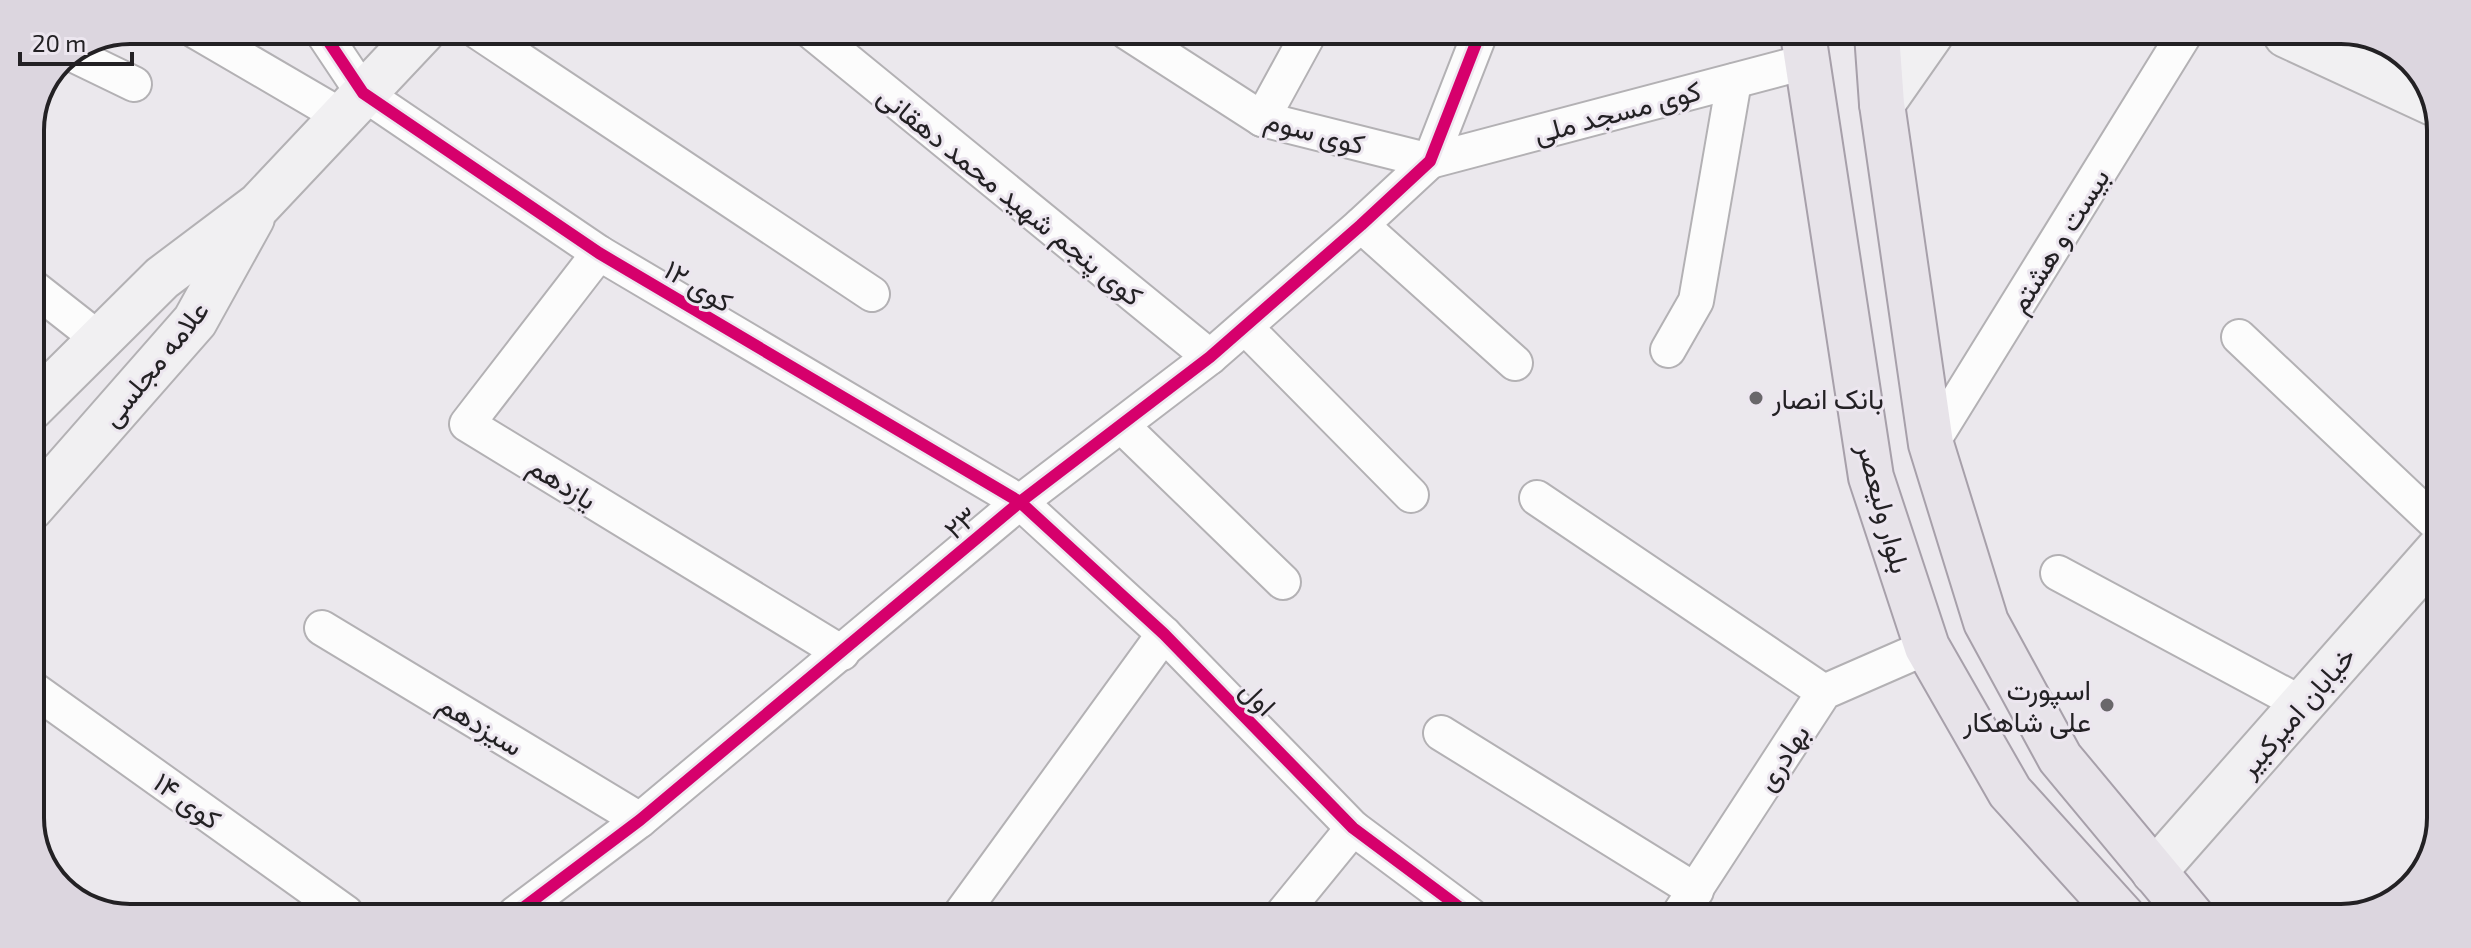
<svg xmlns="http://www.w3.org/2000/svg" width="2471" height="948" viewBox="0 0 2471 948" font-family="'Exo 2',Vazirmatn,sans-serif">
	<rect width="100%" height="100%" fill="#ebe8ed"/>
	<g fill="none" stroke-linecap="round" stroke-linejoin="round">
		<defs>
			<g id="street">
				<path d="M 194,30 L 341,116"/>
				<path d="M 321,30 L 363,93 L 599,253 L 1020,502 L 1164,634 L 1353,828 L 1471,916"/>
				<path d="M 477,31 L 872,294"/>
				<path d="M 812,32 L 1210,357"/>
				<path d="M 1127,32 L 1262,119 L 1430,161 L 1805,62"/>
				<path d="M 72,54 L 134,84"/>
				<path d="M 1262,119 L 1309,33"/>
				<path d="M 1361,225 L 1515,363"/>
				<path d="M 599,253 L 467,424 L 842,653"/>
				<path d="M 30,285 L 100,340"/>
				<path d="M 1246,328 L 1411,495"/>
				<path d="M 2239,337 L 2438,525"/>
				<path d="M 1668,350 L 1696,301 L 1734,81"/>
				<path d="M 1122,426 L 1283,582"/>
				<path d="M 1931,444 L 2184,35"/>
				<path d="M 1537,498 L 1824,692"/>
				<path d="M 2058,573 L 2302,704"/>
				<path d="M 322,628 L 640,820"/>
				<path d="M 30,687 L 346,913"/>
				<path d="M 1441,733 L 1696,891"/>
				<path d="M 515,914 L 640,820 L 1020,502 L 1210,357 L 1361,225 L 1430,161 L 1480,33"/>
				<path d="M 960,915 L 1164,634"/>
				<path d="M 1282,915 L 1353,828"/>
				<path d="M 1678,916 L 1824,692 L 1927,647"/>
			</g>
			<g id="secondary">
				<path d="M 2286,35 L 2433,103"/>
				<path d="M 1882,104 L 1931,34"/>
				<path d="M 30,409 L 162,278 L 259,205 L 423,31"/>
				<path d="M 30,509 L 195,321 L 252,218"/>
				<path d="M 2154,872 L 2438,550"/>
			</g>
			<g id="primary">
				<path d="M 1803,34 L 1871,477 L 1927,647 L 2010,792 L 2123,917"/>
				<path d="M 1877,34 L 1882,104 L 1931,444 L 1986,622 L 2060,758 L 2193,918"/>
			</g>
		</defs>
		<use href="#street" stroke="#b3b1b4" stroke-width="38"/>
		<use href="#secondary" stroke="#b3b1b4" stroke-width="48"/>
		<use href="#primary" stroke="#a7a0aa" stroke-width="48"/>
		<use href="#street" stroke="#fcfcfc" stroke-width="34"/>
		<use href="#secondary" stroke="#f1f0f2" stroke-width="44"/>
		<use href="#primary" stroke="#e7e3e9" stroke-width="44"/>
		<defs>
			<g id="cycleway">
				<path d="M 321,30 L 363,93 L 599,253 L 1020,502 L 1164,634 L 1353,828 L 1471,916"/>
				<path d="M 515,914 L 640,820 L 1020,502 L 1210,357 L 1361,225 L 1430,161 L 1480,33"/>
			</g>
		</defs>
		<use href="#cycleway" stroke="#ece6ef" stroke-width="17"/>
		<use href="#cycleway" stroke="#d6006c" stroke-width="12"/>
	</g>
	<g fill="#69676a" stroke="#ece6ef" stroke-width="3">
		<circle cx="1756" cy="398" r="8"/>
		<circle cx="2107" cy="705" r="8"/>
	</g>
	<g text-anchor="middle" dominant-baseline="central" stroke-width="6" stroke-linejoin="round" paint-order="stroke">
		<g font-size="28" fill="#232124" stroke="#ece6ef">
			<text transform="translate(1617 111) rotate(-15)">کوی مسجد ملی</text>
			<text transform="translate(1315 131) rotate(15)">کوی سوم</text>
			<text transform="translate(1011 195) rotate(39)">کوی پنجم شهید محمد دهقانی</text>
			<text transform="translate(2058 240) rotate(-58)">بیست و هشتم</text>
			<text transform="translate(699 285) rotate(31)">کوی ۱۲</text>
			<text transform="translate(154 363) rotate(-51)">علامه مجلسی</text>
			<text transform="translate(563 482) rotate(32)">یازدهم</text>
			<text transform="translate(1885 508) rotate(75)">بلوار ولیعصر</text>
			<text transform="translate(960 522) rotate(-40)">۲۳</text>
			<text transform="translate(1259 697) rotate(46)">اول</text>
			<text transform="translate(2296 711) rotate(-49)">خیابان امیرکبیر</text>
			<text transform="translate(481 724) rotate(31)">سیزدهم</text>
			<text transform="translate(1782 757) rotate(-57)">بهادری</text>
			<text transform="translate(188 800) rotate(36)">کوی ۱۴</text>
		</g>
		<g font-size="28" fill="#232124" stroke="#ece6ef" text-anchor="start">
			<text x="1772" y="398">بانک انصار</text>
			<text x="2091" y="689" text-anchor="end">اسپورت<tspan x="2091" dy="32">علی شاهکار</tspan></text>
		</g>
	</g>
	<path d="M0 0H2471V948H0ZM130 44H2341A86 86 0 0 1 2427 130V818A86 86 0 0 1 2341 904H130A86 86 0 0 1 44 818V130A86 86 0 0 1 130 44Z" fill="#dcd6df" fill-rule="evenodd"/>
	<path fill="none" stroke="#232124" stroke-width="4" d="M130 44H2341A86 86 0 0 1 2427 130V818A86 86 0 0 1 2341 904H130A86 86 0 0 1 44 818V130A86 86 0 0 1 130 44Z"/>
	<path d="M20 52v12h112v-12" fill="none" stroke="#232124" stroke-width="4"/>
	<text x="32" y="52" font-size="24" fill="#232124" stroke="#ece6ef" stroke-width="6" paint-order="stroke">20 m</text>
</svg>
